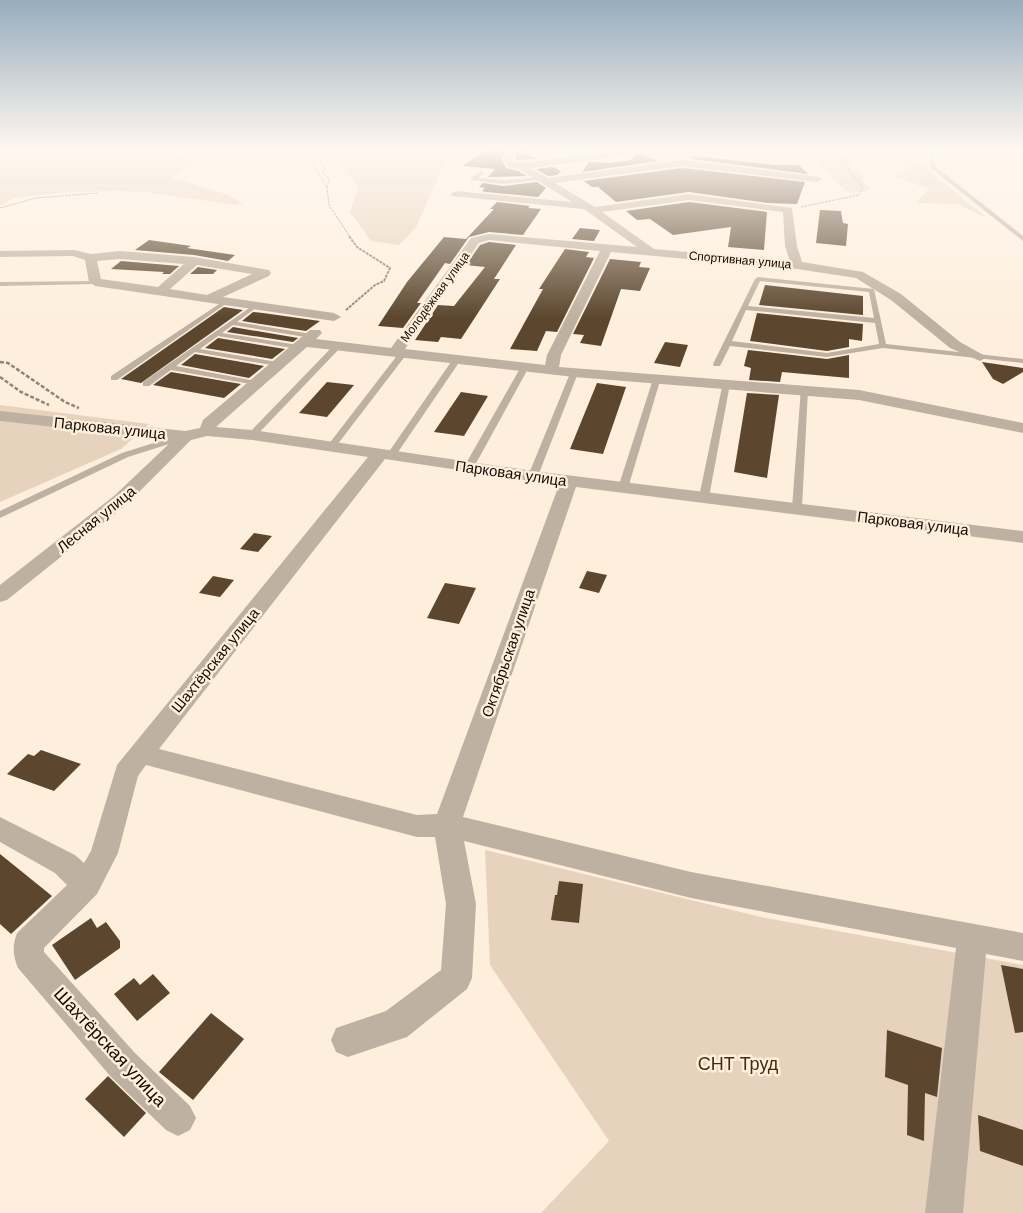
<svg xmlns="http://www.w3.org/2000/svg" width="1023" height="1213" viewBox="0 0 1023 1213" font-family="Helvetica,sans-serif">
	<rect width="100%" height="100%" fill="#feefdd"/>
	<g fill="#e7d3bd">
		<path d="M 0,148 L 174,148 L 195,163 L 172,178 L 229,195 L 243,204 L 236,205 L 144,192 L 120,191 L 67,192 L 14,198 L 0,206 Z"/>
		<path d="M 330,148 L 468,148 L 444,164 L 416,227 L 399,245 L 371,241 L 350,212 L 358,188 Z"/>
		<path d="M 811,148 C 829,148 840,147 853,161 L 852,164 L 840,166 L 857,170 L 864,175 L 862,180 L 871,189 C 864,192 855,194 848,192 C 841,189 812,156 811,148 Z"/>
		<path d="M 872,148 L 915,148 L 912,157 L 987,218 L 957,204 L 916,203 L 929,189 L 893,176 L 912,168 L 896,160 L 892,152 Z"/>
		<path d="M 0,405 L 149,424 L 121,449 L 0,502 Z"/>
		<path d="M 485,850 L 761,917 L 1023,965 L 1023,1213 L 541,1213 L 609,1141 L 490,965 Z"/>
	</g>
	<g fill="#5c472e">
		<path d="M 489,148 L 505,148 L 502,159 L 506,168 L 518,171 L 527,176 L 488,177 L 495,169 L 462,166 Z"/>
		<path d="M 517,148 L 529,148 L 525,153 L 537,159 L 515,160 Z"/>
		<path d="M 638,152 L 658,161 L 582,172 L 589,162 L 609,163 L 631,160 Z"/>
		<path d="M 694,156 L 775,165 L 799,165 L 808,174 L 691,159 Z"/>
		<path d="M 553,167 L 561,171 L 557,175 L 548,176 L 536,169 Z"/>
		<path d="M 682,168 L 805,182 L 797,204 L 767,203 L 689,192 L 616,202 L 598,187 L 592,187 L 584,181 Z"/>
		<path d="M 537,182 L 546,188 L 538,197 L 486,192 L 482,191 L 485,188 L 479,187 L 483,183 L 503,186 Z"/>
		<path d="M 497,202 L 530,206 L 528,208 L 541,209 L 523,235 L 489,232 L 469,237 L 450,264 L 445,263 L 417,303 L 421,303 L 403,328 L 378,326 L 407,282 L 444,237 L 466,239 L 494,209 L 490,209 Z"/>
		<path d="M 689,202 L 767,212 L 764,250 L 728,247 L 731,227 L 673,235 L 650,219 L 637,220 L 626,211 Z"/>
		<path d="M 820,210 L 841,211 L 843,223 L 848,224 L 846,246 L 816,243 Z"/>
		<path d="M 580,228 L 600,230 L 594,241 L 572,239 Z"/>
		<path d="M 149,240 L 191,246 L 187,248 L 235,255 L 228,261 L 194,255 L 135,250 Z"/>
		<path d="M 489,242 L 516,245 L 494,279 L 500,279 L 461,339 L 441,337 L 438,342 L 415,340 L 438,305 L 454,306 L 485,267 L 466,265 L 480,245 Z"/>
		<path d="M 565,249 L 589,252 L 586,257 L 594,258 L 557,332 L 546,331 L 537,351 L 510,349 L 543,289 L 539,289 Z"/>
		<path d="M 610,259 L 641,262 L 639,267 L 650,268 L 640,291 L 621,289 L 601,346 L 580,343 L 584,335 L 573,334 Z"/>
		<path d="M 121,261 L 179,266 L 170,274 L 162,274 L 164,272 L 111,269 Z"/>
		<path d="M 198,267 L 217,270 L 213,274 L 190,274 Z"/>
		<path d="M 765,285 L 863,296 L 863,315 L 759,305 Z"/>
		<path d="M 224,307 L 243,310 L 141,383 L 121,379 Z"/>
		<path d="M 253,312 L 263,313 L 320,321 L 306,331 L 242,321 Z"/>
		<path d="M 757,313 L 863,324 L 862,341 L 849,339 L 849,347 L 827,351 L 750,341 Z"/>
		<path d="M 233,327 L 298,338 L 293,342 L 227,332 Z"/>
		<path d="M 218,338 L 285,349 L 272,359 L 205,348 Z"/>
		<path d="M 665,342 L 688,345 L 680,367 L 654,363 Z"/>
		<path d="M 748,350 L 827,359 L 849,355 L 849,378 L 782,372 L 780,382 L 749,380 L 751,368 L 744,366 Z"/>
		<path d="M 195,354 L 264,366 L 249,378 L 181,365 Z"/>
		<path d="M 982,362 L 1023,368 L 1023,372 L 1003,384 L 993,379 Z"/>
		<path d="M 171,372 L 241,384 L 224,398 L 153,385 Z"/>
		<path d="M 327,382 L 354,385 L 327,417 L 299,413 Z"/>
		<path d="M 597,383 L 626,387 L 603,454 L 570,449 Z"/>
		<path d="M 461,392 L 488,396 L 464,436 L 434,432 Z"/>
		<path d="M 747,393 L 779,395 L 767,478 L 734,472 Z"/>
		<path d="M 254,533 L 272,536 L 258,552 L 240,549 Z"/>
		<path d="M 587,571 L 607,575 L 599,593 L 579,588 Z"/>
		<path d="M 213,576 L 234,580 L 220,597 L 199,593 Z"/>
		<path d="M 445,583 L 476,588 L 459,624 L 427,618 Z"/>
		<path d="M 41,750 L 81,764 L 54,791 L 7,774 L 28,754 L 34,756 Z"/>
		<path d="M 0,854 L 52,896 L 11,934 L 0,924 Z"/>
		<path d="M 559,881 L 583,884 L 579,923 L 551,920 L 555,895 L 557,895 Z"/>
		<path d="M 91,918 L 97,928 L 106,922 L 120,941 L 120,948 L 75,980 L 52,945 Z"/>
		<path d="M 1001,965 L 1023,969 L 1023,1032 L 1015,1033 Z"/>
		<path d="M 153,974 L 170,993 L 137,1021 L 114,994 L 134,978 L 140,985 Z"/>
		<path d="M 211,1013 L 244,1039 L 193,1100 L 159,1072 Z"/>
		<path d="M 887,1030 L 942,1048 L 937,1097 L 925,1093 L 924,1141 L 907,1135 L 908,1085 L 885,1077 Z"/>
		<path d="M 108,1076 L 146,1113 L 124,1137 L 85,1099 Z"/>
		<path d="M 978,1115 L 1023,1130 L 1023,1166 L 980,1151 Z"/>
	</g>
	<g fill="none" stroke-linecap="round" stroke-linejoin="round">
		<g stroke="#908477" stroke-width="1" stroke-dasharray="2.5 1" stroke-linecap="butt">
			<path d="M 288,148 L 313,164 L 327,188 L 329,205 L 350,237"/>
			<path d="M 707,148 L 715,152"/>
			<path d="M 327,188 L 329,179 L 323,173 L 325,167 L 320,162 L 323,152 L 335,148"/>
			<path d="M 801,207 L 859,195 L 863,188 L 833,148"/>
			<path d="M 0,208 L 36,198 L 98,193"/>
		</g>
		<path stroke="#908477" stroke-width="2" stroke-dasharray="3 1" stroke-linecap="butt" d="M 346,310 L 375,285 L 384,281 L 390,268 L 357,247 L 349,236"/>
		<g stroke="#908477" stroke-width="2.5" stroke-dasharray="4 2" stroke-linecap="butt">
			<path d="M 0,362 L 8,363 L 65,402 L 79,408"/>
			<path d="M 0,377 L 21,392 L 49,405"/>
		</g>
		<g fill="#bfb1a1" fill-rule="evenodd">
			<path d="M 927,148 L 931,148 L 936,167 L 1023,236 L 1023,241 L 932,169 Z"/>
			<path d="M 481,171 L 484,173 L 478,178 L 503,180 L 545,177 L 548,179 L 503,184 L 471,180 L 471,178 Z"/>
			<path d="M 758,277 L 874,289 L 886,344 L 1023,359 L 1023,363 L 883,348 L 827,357 L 730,346 L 720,366 L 714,366 L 713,364 L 755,279 ZM 760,281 L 869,292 L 874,318 L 748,306 ZM 746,310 L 875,323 L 879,344 L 827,353 L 732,341 Z"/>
			<path d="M 97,281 L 98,282 L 95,284 L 0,286 L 0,282 Z"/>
			<path d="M 225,300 L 230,301 L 117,380 L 111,380 L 111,376 Z"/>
			<path d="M 255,304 L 257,305 L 257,307 L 237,322 L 311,334 L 315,336 L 311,338 L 233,325 L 222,333 L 298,345 L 302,347 L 298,349 L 218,336 L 200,349 L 277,362 L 281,364 L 277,366 L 195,352 L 176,366 L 256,381 L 260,383 L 256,385 L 171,370 L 149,386 L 143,386 L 143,382 Z"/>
			<path d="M 334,345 L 341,347 L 255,437 L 249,437 L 249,433 Z"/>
			<path d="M 399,353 L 406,355 L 334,449 L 328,449 L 328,445 Z"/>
			<path d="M 453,359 L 460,361 L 394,458 L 388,458 L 386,456 Z"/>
			<path d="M 522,365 L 529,367 L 474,467 L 469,470 L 466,469 L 464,467 Z"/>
			<path d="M 571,371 L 578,373 L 538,476 L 533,479 L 530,478 L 528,476 Z"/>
			<path d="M 653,379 L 660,381 L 628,488 L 626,490 L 620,490 L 618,488 Z"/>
			<path d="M 723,382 L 730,384 L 709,497 L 704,500 L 699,497 Z"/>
			<path d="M 801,388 L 808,390 L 802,508 L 797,511 L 792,508 Z"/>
			<path d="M 185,433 L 189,436 L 188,438 L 128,457 L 0,518 L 0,511 L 122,453 Z"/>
		</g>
		<g fill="#bfb1a1" fill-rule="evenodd">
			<path d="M 507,148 L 515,148 L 513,161 L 521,163 L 621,150 L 625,153 L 621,156 L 530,168 L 548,178 L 682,160 L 820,177 L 822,179 L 817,182 L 682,166 L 555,183 L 595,207 L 689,194 L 792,208 L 797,246 L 802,262 L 863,272 L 901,294 L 960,342 L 987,357 L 980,361 L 950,348 L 891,300 L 856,278 L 797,269 L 611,252 L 561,355 L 559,367 L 859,390 L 1023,423 L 1023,433 L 859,400 L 574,377 L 307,347 L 216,427 L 252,430 L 533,471 L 1023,531 L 1023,543 L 576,487 L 463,817 L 691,872 L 1023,933 L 1023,961 L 986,954 L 963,1213 L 925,1213 L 956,948 L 691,898 L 464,841 L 476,904 L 472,978 L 467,989 L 407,1037 L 348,1057 L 336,1052 L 331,1040 L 336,1028 L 386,1011 L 441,970 L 446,904 L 435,837 L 417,837 L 146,765 L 138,776 L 118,853 L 97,894 L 44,948 L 44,952 L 135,1053 L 190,1106 L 196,1118 L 190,1130 L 178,1136 L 166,1130 L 111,1077 L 18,968 C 13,956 12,946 17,933 L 67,885 L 55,873 L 0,842 L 0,817 L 75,855 L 84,863 L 91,851 L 117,765 L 368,457 L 252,440 L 207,436 L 191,440 L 127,504 L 7,600 L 0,602 L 0,585 L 114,496 L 173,440 L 0,421 L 0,411 L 185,431 L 200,428 L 203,420 L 310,330 L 320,330 L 322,333 L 316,339 L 391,348 L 471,238 L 489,234 L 637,247 L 584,209 L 452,196 L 451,194 L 456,191 L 572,202 L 519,169 L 508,167 L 504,159 ZM 689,200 L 783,212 L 785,246 L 790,261 L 654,249 L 602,212 ZM 489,240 L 600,251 L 547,355 L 545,365 L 405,349 L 479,243 ZM 385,459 L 559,485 L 437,814 L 417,815 L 159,749 Z"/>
			<path d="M 74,250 L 91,254 L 120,251 L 194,257 L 269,270 L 271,273 L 269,276 L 223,297 L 334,313 L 341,317 L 334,321 L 95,286 L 89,282 L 85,260 L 73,256 L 0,257 L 0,251 ZM 120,259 L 184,264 L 158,287 L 101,279 L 97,261 ZM 197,265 L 252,274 L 207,295 L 170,289 Z"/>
		</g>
	</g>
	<linearGradient id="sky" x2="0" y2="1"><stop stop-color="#97acbd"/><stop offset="0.47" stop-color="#fff8f0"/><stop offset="1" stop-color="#fff8f0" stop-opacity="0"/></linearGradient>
	<rect width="1023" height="318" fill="url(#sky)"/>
	<g text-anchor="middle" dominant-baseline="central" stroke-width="5" stroke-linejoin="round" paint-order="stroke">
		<g font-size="12" fill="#120a03" stroke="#feefdd">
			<text transform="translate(740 260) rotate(5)">Спортивная улица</text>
			<text transform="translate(435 297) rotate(-54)">Молодёжная улица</text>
		</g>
		<g font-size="15" fill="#120a03" stroke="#feefdd">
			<text transform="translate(110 428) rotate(6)">Парковая улица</text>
			<text transform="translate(511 473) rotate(8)">Парковая улица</text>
			<text transform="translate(96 519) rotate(-39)">Лесная улица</text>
			<text transform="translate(913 523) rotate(7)">Парковая улица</text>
			<text transform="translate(508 653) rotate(-71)">Октябрьская улица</text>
			<text transform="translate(215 660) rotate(-51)">Шахтёрская улица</text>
		</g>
		<g font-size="18" fill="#120a03" stroke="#feefdd">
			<text transform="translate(110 1047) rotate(47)">Шахтёрская улица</text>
		</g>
		<g font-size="18" fill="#432c0f" stroke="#feefdd">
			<text x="738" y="1064">СНТ Труд</text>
		</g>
	</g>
</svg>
